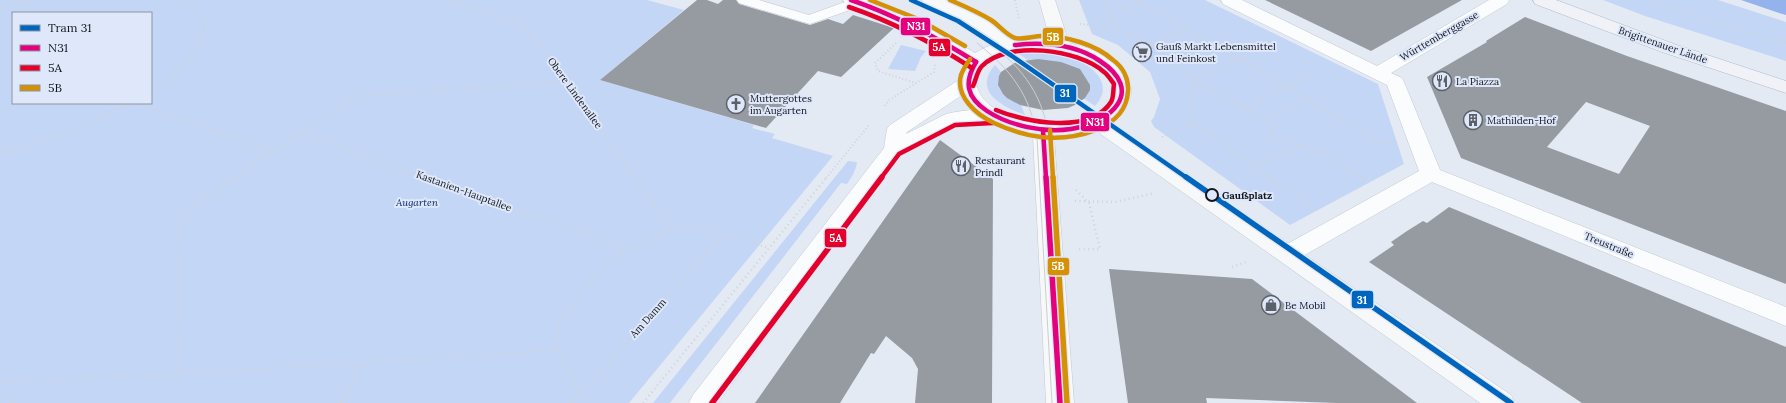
<svg xmlns="http://www.w3.org/2000/svg" width="1786" height="403" viewBox="0 0 1786 403" font-family="Lora,serif">
	<rect width="100%" height="100%" fill="#e4eaf4"/>
	<g fill="#c4d6f5" fill-rule="evenodd">
		<path d="M 0,0 L 647,0 L 684,10 L 600,80 L 754,125 L 752,128 L 775,134 L 772,138 L 833,156 L 629,403 L 0,403 ZM 13,13 L 151,13 L 151,103 L 13,103 Z"/>
		<path d="M 1079,0 L 1205,0 L 1378,84 L 1404,164 L 1290,225 L 1154,127 L 1151,121 L 1154,117 L 1160,99 L 1150,72 L 1118,45 L 1092,34 Z"/>
		<path d="M 1603,0 L 1718,0 L 1786,22 L 1786,61 L 1645,16 Z"/>
		<path d="M 901,45 L 926,51 L 921,57 L 915,71 L 888,69 Z"/>
		<path d="M 1035,52 C 1046,53 1058,54 1069,57 C 1091,64 1116,83 1095,106 L 1019,54 Z"/>
		<path d="M 995,65 C 1008,79 1018,96 1025,115 C 1002,107 972,91 995,65 Z"/>
		<path d="M 848,161 L 857,162 C 856,170 852,177 847,184 L 841,183 L 670,403 L 653,403 Z"/>
	</g>
	<path fill="#94b3ec" d="M 1741,0 L 1786,0 L 1786,15 L 1779,13 Z"/>
	<g fill="#969ba2" fill-rule="evenodd">
		<path d="M 697,0 L 707,0 L 718,4 L 723,0 L 736,0 L 739,4 L 810,25 L 828,19 L 843,24 L 853,15 L 894,28 L 841,77 L 818,71 L 766,128 L 600,80 Z"/>
		<path d="M 1265,0 L 1462,0 L 1371,51 Z"/>
		<path d="M 1525,17 L 1627,56 L 1786,111 L 1786,284 L 1461,158 L 1427,77 L 1487,42 L 1486,41 ZM 1586,102 L 1650,126 L 1619,174 L 1547,147 Z"/>
		<path d="M 1038,59 L 1061,62 L 1080,69 L 1090,85 L 1090,90 L 1085,98 L 1075,105 L 1068,108 L 1043,110 L 1020,105 L 1007,98 L 1003,94 L 998,85 L 999,76 L 1001,72 L 1016,62 Z"/>
		<path d="M 940,140 L 993,179 L 992,403 L 915,403 L 918,369 L 912,358 L 886,336 L 874,354 L 871,353 L 840,403 L 755,403 Z"/>
		<path d="M 1449,207 L 1786,347 L 1786,403 L 1582,403 L 1369,262 L 1394,245 L 1391,242 L 1407,231 L 1423,221 L 1427,223 Z"/>
		<path d="M 1109,269 L 1252,279 L 1417,403 L 1336,403 L 1206,398 L 1207,403 L 1128,403 Z"/>
	</g>
	<g fill="none" stroke-linecap="round" stroke-linejoin="round">
		<defs>
			<path id="lane" d="M 737,0 L 759,0 L 809,15 L 842,3 L 857,0 L 868,0 L 870,3 L 868,6 L 850,10 L 810,24 L 739,3 Z"/>
			<g id="street">
				<path d="M 1221,0 L 1242,0 L 1377,66 L 1489,0 L 1509,0 L 1507,4 L 1391,73 L 1402,78 L 1404,82 L 1440,170 L 1786,307 L 1786,326 L 1432,182 L 1296,260 L 1288,262 L 1280,260 L 1276,254 L 1280,248 L 1419,171 L 1387,85 L 1223,4 Z"/>
				<path d="M 967,77 L 974,79 L 976,83 L 974,87 L 907,132 L 906,134 L 946,114 C 962,110 984,108 1000,112 L 1003,116 L 1000,120 L 957,124 L 901,153 L 718,403 L 689,403 L 693,395 L 884,148 L 887,129 L 890,125 L 960,79 Z"/>
			</g>
			<path id="secondary" d="M 843,0 L 868,0 L 890,8 L 938,31 L 975,53 L 986,47 L 999,43 L 960,18 L 924,4 L 922,0 L 945,0 L 972,10 L 1018,39 L 1033,38 L 1050,39 L 1039,0 L 1055,0 L 1069,43 C 1094,49 1133,61 1131,93 C 1130,106 1122,116 1111,123 L 1511,395 L 1515,403 L 1480,403 L 1095,130 L 1077,135 L 1054,137 L 1074,403 L 1046,403 L 1033,136 C 1002,130 935,106 965,63 C 927,38 888,17 845,4 ZM 1033,48 C 1058,50 1115,58 1112,92 C 1112,96 1111,101 1109,104 C 1091,134 1022,127 997,110 C 986,103 975,93 977,79 C 980,54 1013,50 1033,48 Z"/>
			<path id="primary" d="M 1533,0 L 1556,0 L 1674,44 L 1786,81 L 1786,93 L 1662,52 L 1535,4 Z"/>
		</defs>
		<use href="#lane" stroke="#c3c8d0" stroke-width="1"/>
		<use href="#street" stroke="#c3c8d0" stroke-width="1"/>
		<use href="#secondary" stroke="#c3c8d0" stroke-width="1"/>
		<use href="#primary" stroke="#b3b9c3" stroke-width="1"/>
		<g stroke="#d1d3d5" stroke-width="2" stroke-dasharray="1 2.5" stroke-linecap="butt">
			<path d="M 448,0 L 521,22 L 568,81 L 635,178"/>
			<path d="M 1015,0 L 1019,19"/>
			<path d="M 1105,0 L 1115,27"/>
			<path d="M 1134,0 L 1288,87 L 1378,143 L 1390,144"/>
			<path d="M 1652,0 L 1711,21 L 1786,43"/>
			<path d="M 0,8 L 33,0"/>
			<path d="M 1110,13 L 1145,0"/>
			<path d="M 1080,24 L 1115,27 L 1152,45 L 1165,55 L 1176,68 L 1244,108 L 1320,71"/>
			<path d="M 896,43 L 875,63 L 878,71 L 916,83"/>
			<path d="M 1152,45 L 1187,30"/>
			<path d="M 151,91 C 171,77 222,39 197,11 C 194,6 187,3 182,0"/>
			<path d="M 136,103 L 272,152"/>
			<path d="M 885,106 L 889,100 L 934,72 L 935,65"/>
			<path d="M 1244,108 L 1268,118 L 1309,100"/>
			<path d="M 1194,123 L 1271,178"/>
			<path d="M 301,133 L 426,178"/>
			<path d="M 1162,137 L 1194,123 L 1192,95 L 1195,79 L 1267,45"/>
			<path d="M 1299,145 L 1325,154 L 1363,178"/>
			<path d="M 0,152 L 68,131 L 132,103"/>
			<path d="M 1256,167 L 1299,145 L 1269,135 L 1275,126 L 1268,118"/>
			<path d="M 234,178 L 356,96 L 568,81"/>
			<path d="M 826,178 L 870,124"/>
		</g>
		<g stroke="#d1d3d5" stroke-width="2.5" stroke-dasharray="1 3.5" stroke-linecap="butt">
			<path d="M 424,177 L 626,249"/>
			<path d="M 635,177 L 671,229"/>
			<path d="M 1270,177 L 1315,209"/>
			<path d="M 1362,177 L 1367,180"/>
			<path d="M 1076,190 L 1089,203 L 1100,249 L 1079,249"/>
			<path d="M 1075,201 L 1115,202 L 1155,193"/>
			<path d="M 1232,267 L 1246,262"/>
			<path d="M 560,350 L 558,326 L 573,302 L 602,268 L 626,249 L 671,229 L 700,226 L 769,248"/>
			<path d="M 179,374 L 179,215 L 236,177"/>
			<path d="M 0,382 L 179,374 L 560,350 L 579,395"/>
			<path d="M 0,395 L 14,403"/>
			<path d="M 341,403 L 362,363"/>
			<path d="M 572,403 L 725,234"/>
			<path d="M 643,403 L 827,177"/>
		</g>
		<use href="#lane" fill="#fbfcfd" fill-rule="evenodd"/>
		<use href="#street" fill="#fbfcfd" fill-rule="evenodd"/>
		<use href="#secondary" fill="#f6f8fa" fill-rule="evenodd"/>
		<use href="#primary" fill="#f0f2f7" fill-rule="evenodd"/>
		<g stroke="#cbcdcf" stroke-width="1">
			<path d="M 987,40 C 1020,67 1039,88 1048,130 L 1069,403"/>
			<path d="M 977,43 C 1011,70 1030,94 1037,138 L 1052,403"/>
		</g>
		<defs>
			<g id="bus-1-far1">
				<path d="M 851,0 C 896,15 936,37 976,62"/>
				<path d="M 976,62 C 964,82 966,97 987,111 C 1010,126 1044,133 1071,129 C 1111,123 1146,91 1100,61 C 1075,44 1044,42 1015,45"/>
				<path d="M 1043,130 L 1046,178"/>
			</g>
			<path id="bus-1" d="M 1046,177 L 1060,403"/>
			<g id="bus-2-far1">
				<path d="M 849,7 C 893,22 933,43 972,68"/>
				<path d="M 973,86 C 976,80 977,71 982,66 C 1008,40 1078,49 1104,72 C 1108,75 1111,80 1114,84 C 1113,90 1114,97 1111,102 C 1090,135 1025,122 996,110"/>
				<path d="M 881,178 L 899,154 L 955,125 L 993,123"/>
			</g>
			<path id="bus-2" d="M 712,403 L 882,177"/>
			<g id="bus-3-far1">
				<path d="M 870,0 L 918,19 L 965,46"/>
				<path d="M 950,0 C 964,6 978,12 991,20 C 999,25 1006,35 1015,38 C 1024,40 1033,36 1042,36 C 1066,36 1095,44 1113,60 C 1123,67 1129,79 1128,91 C 1126,131 1072,140 1041,137 C 1025,135 1009,130 994,123 C 977,115 955,97 961,75 C 963,69 967,64 970,59"/>
				<path d="M 1050,130 L 1053,178"/>
			</g>
			<path id="bus-3" d="M 1053,177 L 1067,403"/>
		</defs>
		<use href="#bus-1-far1" stroke="#dee8fa" stroke-width="7"/>
		<use href="#bus-1" stroke="#dee8fa" stroke-width="8"/>
		<use href="#bus-2-far1" stroke="#dee8fa" stroke-width="7"/>
		<use href="#bus-2" stroke="#dee8fa" stroke-width="8"/>
		<use href="#bus-3-far1" stroke="#dee8fa" stroke-width="7"/>
		<use href="#bus-3" stroke="#dee8fa" stroke-width="8"/>
		<use href="#bus-1-far1" stroke="#e5007d" stroke-width="4.5"/>
		<use href="#bus-1" stroke="#e5007d" stroke-width="5.5"/>
		<use href="#bus-2-far1" stroke="#e4002b" stroke-width="4.5"/>
		<use href="#bus-2" stroke="#e4002b" stroke-width="5.5"/>
		<use href="#bus-3-far1" stroke="#d59004" stroke-width="4.5"/>
		<use href="#bus-3" stroke="#d59004" stroke-width="5.5"/>
		<defs>
			<path id="tram-1-far1" d="M 911,0 L 958,21 L 1012,56 L 1187,178"/>
			<path id="tram-1" d="M 1186,177 L 1511,403"/>
		</defs>
		<use href="#tram-1-far1" stroke="#dee8fa" stroke-width="7"/>
		<use href="#tram-1" stroke="#dee8fa" stroke-width="8"/>
		<use href="#tram-1-far1" stroke="#0065bd" stroke-width="4.5"/>
		<use href="#tram-1" stroke="#0065bd" stroke-width="5.5"/>
	</g>
	<defs>
		<symbol id="supermarket-ring" viewBox="-11 -11 22 22"><circle r="9.5" fill="#dee8fa" stroke="#5c6068" stroke-width="1.5"/><path d="M-6-5.5h2.5l.6 2H6L4.5 2H-2.5L-4.4-4H-6ZM-1.5 3.2a1.3 1.3 0 1 0 .1 0ZM3 3.2a1.3 1.3 0 1 0 .1 0Z" fill="#5c6068"/></symbol>
		<symbol id="restaurant-ring" viewBox="-11 -11 22 22"><circle r="9.5" fill="#dee8fa" stroke="#5c6068" stroke-width="1.5"/><path d="M-5-6h1v4h1v-4h1v4h1v-4h1v5L-1.5 .5V6h-2V.5L-5-1ZM5-6V6H3V1.5H1.5Q1.5-4 5-6Z" fill="#5c6068"/></symbol>
		<symbol id="church-ring" viewBox="-11 -11 22 22"><circle r="9.5" fill="#dee8fa" stroke="#5c6068" stroke-width="1.5"/><path d="M-1.2-6h2.4v3.5h3.3v2.4h-3.3V6h-2.4V-.1h-3.3v-2.4h3.3Z" fill="#5c6068"/></symbol>
		<symbol id="building-ring" viewBox="-11 -11 22 22"><circle r="9.5" fill="#dee8fa" stroke="#5c6068" stroke-width="1.5"/><path d="M-4-6H4V6H1V3H-1V6H-4ZM-2.5-4.3h1.7v1.8h-1.7ZM.8-4.3h1.7v1.8H.8ZM-2.5-1h1.7V.8h-1.7ZM.8-1h1.7V.8H.8Z" fill="#5c6068"/></symbol>
		<symbol id="shop-ring" viewBox="-11 -11 22 22"><circle r="9.5" fill="#dee8fa" stroke="#5c6068" stroke-width="1.5"/><path d="M-5-2.5h2.3a2.7 3.5 0 0 1 5.4 0H5L5.5 6h-11ZM-1.5-2.5h3a1.5 2.3 0 0 0-3 0Z" fill="#5c6068"/></symbol>
	</defs>
	<g fill-rule="evenodd">
		<use href="#supermarket-ring" x="1131" y="41" width="22" height="22"/>
		<use href="#restaurant-ring" x="1431" y="70" width="22" height="22"/>
		<use href="#church-ring" x="725" y="93" width="22" height="22"/>
		<use href="#building-ring" x="1462" y="109" width="22" height="22"/>
		<use href="#restaurant-ring" x="950" y="155" width="22" height="22"/>
		<use href="#shop-ring" x="1260" y="294" width="22" height="22"/>
	</g>
	<circle fill="#dee8fa" stroke="#13161c" stroke-width="2" cx="1212" cy="195" r="6"/>
	<g text-anchor="middle" dominant-baseline="central" stroke-width="4" stroke-linejoin="round" paint-order="stroke">
		<g font-size="10" fill="#13161c" stroke="#dee8fa">
			<text transform="translate(1439 36) rotate(-30)">Württemberggasse</text>
			<text transform="translate(1663 45) rotate(19)">Brigittenauer Lände</text>
			<text transform="translate(575 93) rotate(54)">Obere Lindenallee</text>
			<text transform="translate(464 191) rotate(20)">Kastanien-Hauptallee</text>
			<text transform="translate(1609 245) rotate(22)">Treustraße</text>
			<text transform="translate(648 318) rotate(-48)">Am Damm</text>
		</g>
		<g font-size="10" fill="#13161c" stroke="#dee8fa" text-anchor="start">
			<text x="1156" y="46">Gauß Markt Lebensmittel<tspan x="1156" dy="12">und Feinkost</tspan></text>
			<text x="1456" y="81">La Piazza</text>
			<text x="750" y="98">Muttergottes<tspan x="750" dy="12">im Augarten</tspan></text>
			<text x="1487" y="120">Mathilden-Hof</text>
			<text x="975" y="160">Restaurant<tspan x="975" dy="12">Prindl</tspan></text>
			<text x="1285" y="305">Be Mobil</text>
		</g>
		<g font-size="10" font-weight="bold" fill="#13161c" stroke="#dee8fa" text-anchor="start">
			<text x="1222" y="195">Gaußplatz</text>
		</g>
		<g font-size="10" font-style="italic" fill="#05286b" stroke="#dee8fa">
			<text x="417" y="202">Augarten</text>
		</g>
	</g>
	<g stroke="#dee8fa" stroke-width="1.5">
		<rect x="900" y="17" width="31" height="19" rx="4" fill="#e5007d"/>
		<rect x="1042" y="27" width="22" height="19" rx="4" fill="#d59004"/>
		<rect x="928" y="38" width="23" height="19" rx="4" fill="#e4002b"/>
		<rect x="1054" y="84" width="23" height="19" rx="4" fill="#0065bd"/>
		<rect x="1080" y="112" width="30" height="20" rx="4" fill="#e5007d"/>
		<rect x="824" y="228" width="23" height="20" rx="4" fill="#e4002b"/>
		<rect x="1047" y="257" width="23" height="19" rx="4" fill="#d59004"/>
		<rect x="1351" y="290" width="23" height="19" rx="4" fill="#0065bd"/>
	</g>
	<g font-size="11" text-anchor="middle" font-weight="bold" fill="#fff">
		<text x="916" y="30">N31</text>
		<text x="1053" y="41">5B</text>
		<text x="939" y="51">5A</text>
		<text x="1065" y="97">31</text>
		<text x="1095" y="126">N31</text>
		<text x="836" y="242">5A</text>
		<text x="1058" y="270">5B</text>
		<text x="1362" y="304">31</text>
	</g>
	<rect x="12" y="12" width="140" height="92" fill="#dee8fa" stroke="#8d94a1"/>
	<rect x="20" y="25" width="20" height="6" fill="#0065bd" stroke="#8d94a1"/>
	<text x="48" y="32" font-size="12" fill="#13161c">Tram 31</text>
	<rect x="20" y="45" width="20" height="6" fill="#e5007d" stroke="#8d94a1"/>
	<text x="48" y="52" font-size="12" fill="#13161c">N31</text>
	<rect x="20" y="65" width="20" height="6" fill="#e4002b" stroke="#8d94a1"/>
	<text x="48" y="72" font-size="12" fill="#13161c">5A</text>
	<rect x="20" y="85" width="20" height="6" fill="#d59004" stroke="#8d94a1"/>
	<text x="48" y="92" font-size="12" fill="#13161c">5B</text>
</svg>
